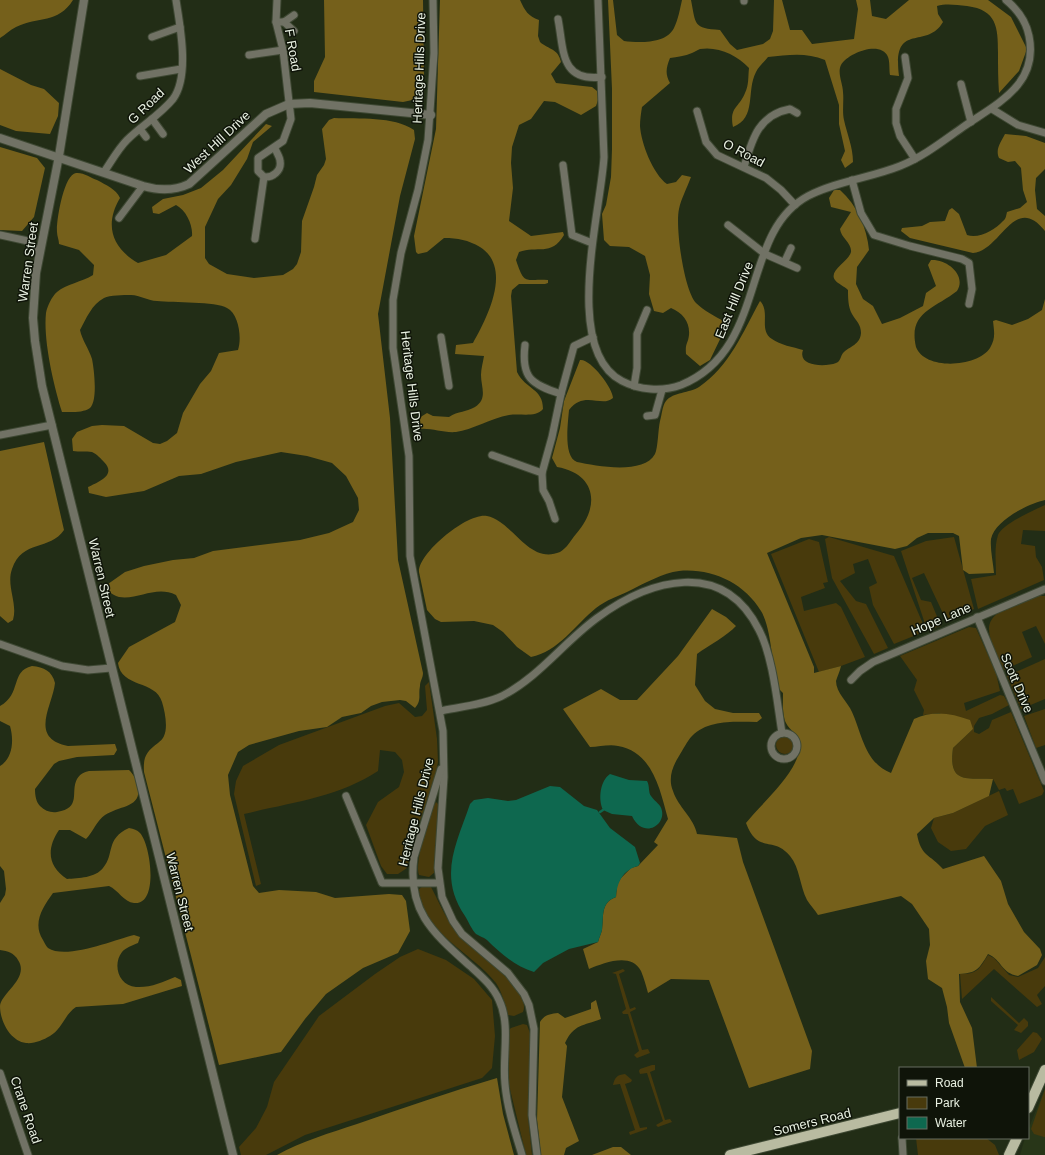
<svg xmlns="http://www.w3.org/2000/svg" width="1045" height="1155" viewBox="0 0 1045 1155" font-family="Helvetica,sans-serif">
	<rect width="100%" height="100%" fill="#222d16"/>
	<path fill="#283618" d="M 1045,1088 L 1045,1155 L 1020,1155 L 1025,1138 L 1028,1138 L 1028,1130 Z"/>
	<g fill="#483a0c">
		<path d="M 1045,505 L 1045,531 L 1023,530 L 1021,544 L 1035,546 L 1036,557 L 1042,567 L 1044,580 L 978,609 L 971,579 L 996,575 C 996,562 994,547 998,535 C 1002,524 1034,510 1045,505 Z"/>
		<path d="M 829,537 L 894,556 L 926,631 L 894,644 L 873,605 L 869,587 L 877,583 L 868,559 L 853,564 L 855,573 L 840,581 L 856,601 L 866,604 L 888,648 L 874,654 L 832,578 L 825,539 Z"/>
		<path d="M 954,537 L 974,609 L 947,622 L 924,573 L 912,578 L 921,600 L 931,602 L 941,626 L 927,630 L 901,551 L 926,541 Z"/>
		<path d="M 809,539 L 819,542 L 828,582 L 823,583 L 825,588 L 801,597 L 804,611 L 836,603 L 841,607 L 865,657 L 841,666 L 819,672 L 771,554 Z"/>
		<path d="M 1037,596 L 1045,596 L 1045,644 L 1036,626 L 1022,632 L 1032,657 L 1004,670 C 999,658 989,642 989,629 C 989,609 1022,602 1037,596 Z"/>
		<path d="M 969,627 L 976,628 L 996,673 L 1000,691 L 964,703 L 966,711 L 1000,695 L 1004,696 L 1009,705 L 992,714 L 979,718 L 974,726 L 974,732 L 979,734 L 989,728 L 992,720 L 1011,712 L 1044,791 L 1042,795 L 1019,804 L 1013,789 L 1007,791 L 1005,788 L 999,790 L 993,779 C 966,778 948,784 953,748 L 973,729 L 939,713 L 923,715 L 924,710 L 914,690 L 917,680 L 900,656 Z"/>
		<path d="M 1045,659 L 1045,699 L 1021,709 L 1007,676 Z"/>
		<path d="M 429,682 L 437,739 L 438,762 L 434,783 L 416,831 L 407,868 L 398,874 L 387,874 L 381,866 L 366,825 L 378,802 L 399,787 L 404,772 L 402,760 L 395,752 L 380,750 L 378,771 C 339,797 289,803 244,814 L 261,884 L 256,886 L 234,794 L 236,781 L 243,766 L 279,745 L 385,706 L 399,703 L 415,717 L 422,716 L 427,710 L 425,686 Z"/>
		<path d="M 1045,709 L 1045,745 L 1036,748 L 1024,716 Z"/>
		<circle cx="785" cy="745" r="9"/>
		<path d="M 999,791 L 1008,815 L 985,826 L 966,849 L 951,851 L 938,842 L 931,828 L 934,818 L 953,813 Z"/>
		<path d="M 436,802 L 438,804 L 435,872 L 429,877 L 419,875 C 414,864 429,812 436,802 Z"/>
		<path d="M 423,886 L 431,887 C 438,900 444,915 453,927 C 466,946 533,988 523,1012 L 514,1016 L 508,1015 C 505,1004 502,992 496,983 C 473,953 421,932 419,889 Z"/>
		<path d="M 418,949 L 446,960 L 474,979 L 492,1000 L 495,1036 L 492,1068 L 482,1078 L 305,1135 L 266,1155 L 241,1155 L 239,1147 L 256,1128 L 267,1107 L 274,1082 L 319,1016 L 375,974 L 400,957 Z"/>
		<path d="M 988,955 L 994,958 L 1009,975 L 1018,977 L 1038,968 L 1045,957 L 1045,986 L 1037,995 L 1042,1004 L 1037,1007 L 994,969 L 962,999 L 960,974 C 977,974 979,970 988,955 Z"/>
		<path d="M 623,969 L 625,971 L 619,974 L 630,1009 L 635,1007 L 636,1009 L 630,1012 L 642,1050 L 648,1049 L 650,1053 L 637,1058 L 634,1055 L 639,1051 L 628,1014 L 623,1014 L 622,1012 L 626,1009 L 616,974 L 612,973 Z"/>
		<path d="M 991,997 L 1019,1023 L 1024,1018 L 1028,1022 L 1028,1026 L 1021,1033 L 1014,1030 L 1018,1025 L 991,1001 Z"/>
		<path d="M 523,1024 L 527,1025 L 531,1036 L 528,1117 L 532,1155 L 526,1155 L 509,1085 L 509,1030 L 511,1028 Z"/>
		<path d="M 1033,1032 L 1037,1033 L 1042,1039 L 1034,1052 L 1019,1060 L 1017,1050 Z"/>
		<path d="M 652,1065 L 655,1065 L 655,1070 L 650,1072 L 665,1120 L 670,1119 L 672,1122 L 658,1127 L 656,1125 L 663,1121 L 647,1073 L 640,1074 L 639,1071 L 640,1069 Z"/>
		<path d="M 625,1074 L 632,1080 L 631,1082 L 625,1084 L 640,1128 L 647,1127 L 647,1129 L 630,1135 L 629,1132 L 635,1130 L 620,1084 L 613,1085 C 615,1077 617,1075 625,1074 Z"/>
		<path d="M 1045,1089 L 1045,1137 L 1044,1137 L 1034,1134 L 1031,1129 Z"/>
		<path d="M 916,1138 L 986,1138 L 995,1145 L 999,1155 L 918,1155 Z"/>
	</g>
	<g fill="#75601b">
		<path d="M 0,0 L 73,0 C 58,24 38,16 16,27 C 10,30 5,35 0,38 Z"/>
		<path d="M 324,0 L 423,0 L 424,79 L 417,99 L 403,102 L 314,92 L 314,81 L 325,57 Z"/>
		<path d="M 440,0 L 520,0 C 525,11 528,16 539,20 L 538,36 L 540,42 C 549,50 558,48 561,62 L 551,74 L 556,83 L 592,87 L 597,91 L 599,97 L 596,106 L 581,115 L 555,102 L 544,101 L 531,119 L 519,125 L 512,147 L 511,163 L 513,188 L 509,221 L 531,236 L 563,232 L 564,235 C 551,257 537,245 519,252 L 516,260 C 525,287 525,278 548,280 L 548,283 L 545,284 L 519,284 L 512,290 L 511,296 L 517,372 C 526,390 543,388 543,409 C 535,418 521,413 509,415 C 491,418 472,430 456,432 C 443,433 432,428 420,429 L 419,418 L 427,413 L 433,416 L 449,417 C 458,411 467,412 475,407 C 488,399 481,387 481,375 C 481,369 483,362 484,356 L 455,354 L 456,345 L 473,343 C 487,318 513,268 480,247 C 468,240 458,238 444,238 L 427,252 L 418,254 L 416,252 L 414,236 L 436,129 Z"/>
		<path d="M 608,0 L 613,0 L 617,35 L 624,41 C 639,43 666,44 674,28 C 678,20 680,9 682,0 L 691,0 C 696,25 693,28 720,30 L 730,44 L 737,50 L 763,44 L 770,39 L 773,31 L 774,0 L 782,0 L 790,30 L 802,30 L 812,44 L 854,39 L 858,9 L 856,0 L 870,0 L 872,16 L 886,19 L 909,0 L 988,0 L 1011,17 L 1027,49 L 1019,71 L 999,93 C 998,79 998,66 998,53 C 998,27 997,10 967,6 C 956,5 947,3 937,6 L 938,14 L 943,22 C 926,51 892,20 899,76 L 890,75 C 889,70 890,62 888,57 C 881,40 848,53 841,65 C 837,73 843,84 843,92 C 844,101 842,111 844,120 C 847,134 853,147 853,162 L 845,168 L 841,160 L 845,151 L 839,124 L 839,105 L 825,60 C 806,52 788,55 768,57 C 764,62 759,66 756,72 C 746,91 757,118 733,127 C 729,107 739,108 745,93 C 749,85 748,77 749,68 C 737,55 718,46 700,49 C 697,50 695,52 692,53 C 685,56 677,57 670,58 C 666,68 665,74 670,83 L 642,107 C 641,113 640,120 640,126 C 641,143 653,174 667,184 L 676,182 L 682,175 L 691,177 C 687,188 681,199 679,209 C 675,227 684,290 696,303 C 704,311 715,316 725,322 L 724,331 L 710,360 L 700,366 L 686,354 C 685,343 688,344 689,335 C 690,322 683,313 671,308 L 663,313 L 654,311 L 649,294 L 650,275 L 645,256 L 629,247 L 610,246 L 604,240 L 602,214 L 606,205 L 611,177 L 612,149 L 612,89 Z"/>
		<path d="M 0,69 L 31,85 L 44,89 L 59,103 L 58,116 L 50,134 L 16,131 L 0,125 Z"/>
		<path d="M 334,118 C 359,119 393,116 414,130 L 415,139 L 400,196 L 378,314 L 390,418 L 398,560 L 423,673 C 423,678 420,681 420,686 C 418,695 422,700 415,708 L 406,701 L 400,700 L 382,702 L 371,706 L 361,713 L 342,717 L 327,727 L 299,731 L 249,745 L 238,752 L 228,775 L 230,795 L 253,886 L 259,893 L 279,890 L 316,892 L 335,898 L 389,894 L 402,895 L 406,901 L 410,931 L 398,953 L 363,968 L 326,994 L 305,1019 L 281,1052 L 219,1065 L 144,772 C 143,757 146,752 158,743 C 160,741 163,739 164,736 C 168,727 165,712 162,702 C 156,680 121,688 118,663 L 129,647 L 175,622 L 181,605 L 176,595 C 156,585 139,600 119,597 C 115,596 111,593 108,591 L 108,584 L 125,572 L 144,566 L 173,560 L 194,558 L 213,551 L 300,540 L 329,533 L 353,522 L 359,510 L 358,498 L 346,476 L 332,463 L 307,456 L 281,452 L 236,462 L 201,474 L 179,476 L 144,491 L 106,497 L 89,493 L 88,487 C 98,482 117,475 104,462 C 101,459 97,454 92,452 C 86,451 79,452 73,451 L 72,439 L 77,432 L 92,426 L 102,425 L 124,426 L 153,443 L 160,444 L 167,441 L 177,433 L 183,413 L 200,384 L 211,371 L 219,353 L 238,350 C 242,338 239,314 227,308 C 216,301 173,303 157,301 C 148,301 140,295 131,295 C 123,295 110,295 104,298 C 92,304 86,319 80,330 C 82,340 89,349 92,359 C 94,368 98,401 90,408 C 83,413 71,412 62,412 C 54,387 43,340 46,313 C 47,307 52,296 57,292 C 66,284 82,282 93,275 L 94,265 L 79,250 L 59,244 C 59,240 57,236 57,232 C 56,221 64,174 76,173 C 83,172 91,178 97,180 C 106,185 116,189 120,198 C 104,225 112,248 138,263 L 166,255 L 192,236 C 193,225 186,210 176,205 L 159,214 L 153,213 L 152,207 L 163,199 L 183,195 L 201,188 L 223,170 L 266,124 L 272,126 L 253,142 L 247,159 L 231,185 L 218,199 L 205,227 L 205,258 L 209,264 L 227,274 L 254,278 L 283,275 L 293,269 L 297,264 L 301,252 L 302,221 L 314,187 L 317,175 L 324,165 L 326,159 L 322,129 L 329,120 Z"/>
		<path d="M 1005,134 L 1026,136 L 1045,143 L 1045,169 L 1036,178 L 1035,190 L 1037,209 L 1045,216 L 1045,231 C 1014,192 1001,251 973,253 L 910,238 L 901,231 L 902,228 L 922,226 L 930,222 L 945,221 L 949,210 L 952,208 L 959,214 L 967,235 C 979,239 995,230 1003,221 C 1006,219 1006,216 1007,212 L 1020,208 L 1027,202 L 1023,190 L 1021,168 L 1015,161 L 1008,162 L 999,158 C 995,149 1001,142 1005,134 Z"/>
		<path d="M 0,147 L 37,158 L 45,168 L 34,217 L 22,231 L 0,230 Z"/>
		<path d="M 834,190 L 840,190 C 857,205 867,228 869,250 L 857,267 L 856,284 L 863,299 L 873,306 L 882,324 L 900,318 L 923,306 L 926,293 L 936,286 L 928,265 L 931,260 C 947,259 967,275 957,291 C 934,309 908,312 916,347 C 925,371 978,367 990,348 C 996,338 994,331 993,321 L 996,320 L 1012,325 L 1028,319 L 1042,310 L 1045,299 L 1045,500 C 1028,504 995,520 991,539 C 990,549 993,562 994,573 L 969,574 L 963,570 L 959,536 L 953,533 L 928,533 L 917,538 L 907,546 L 895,549 L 822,535 L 801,538 L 767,553 L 814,667 L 814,673 L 841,666 C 840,671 837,677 836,681 C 836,693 848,702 852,712 C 862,734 865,763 891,773 L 914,719 C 933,710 951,713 970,720 L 973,729 L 953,748 C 948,784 966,778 993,779 L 989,796 L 953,813 L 934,818 L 917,834 C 921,857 930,854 943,869 L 984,856 L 1001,881 L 1008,904 L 1024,932 L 1040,949 L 1042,955 L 1037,965 L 1018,976 C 1001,973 1002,960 988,954 C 979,969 977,973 959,974 L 960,1002 L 972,1028 L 977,1068 L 965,1068 L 949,1023 L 947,1007 L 942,988 L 928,979 L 926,961 L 930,945 L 929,929 L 912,904 L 901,896 L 818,915 C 815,910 810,905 807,900 C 800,887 800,868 790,856 C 773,835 758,855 746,823 C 761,804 804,767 799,743 C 797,732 790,731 786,723 C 782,715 783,702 783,693 L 776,686 C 773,667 771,627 761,611 C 744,583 712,568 679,571 C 663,573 645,583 631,590 C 619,596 606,600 596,608 C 576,624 558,652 531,657 L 517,647 L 503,632 L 493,625 L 474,621 L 441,622 L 435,619 L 427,610 L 419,572 C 418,553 468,512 487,516 C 513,521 528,565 560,552 C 567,548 571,540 576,534 C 600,507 597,474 557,467 L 552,458 L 560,428 L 564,401 L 580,360 C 590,358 613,388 613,398 C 602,408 584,390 569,410 C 568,423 563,457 577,462 C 596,466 644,475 655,454 C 658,448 658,430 660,421 C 662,415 662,406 666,401 C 673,392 690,393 699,387 C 729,367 743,332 760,301 C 771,312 758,330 772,339 C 780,345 793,347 803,350 C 797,367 826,367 836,363 C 841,361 840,357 843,353 C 850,346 860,345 861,333 C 861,324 856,321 852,314 C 848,307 848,297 848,290 C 844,286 838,284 835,280 C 828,271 849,261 851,252 C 852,243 841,238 840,229 L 851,212 L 831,207 L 829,198 Z"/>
		<path d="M 44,442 L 64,530 C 50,551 22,539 12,569 C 6,586 18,603 13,620 L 8,623 L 0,616 L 0,451 Z"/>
		<path d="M 712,609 L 726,617 L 736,626 C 728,635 708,646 697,654 L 695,685 L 705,701 L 715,709 L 733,713 L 759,713 L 762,718 L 757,722 C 736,722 709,719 692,736 C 687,741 683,750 679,756 C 672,767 668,779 673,791 C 678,807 694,818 697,834 L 737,838 L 743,862 L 812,1051 L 810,1069 L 749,1088 L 709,980 L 671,979 L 648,993 C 646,986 644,978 641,971 C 631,952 604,963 589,969 L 583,949 L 598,942 C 599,938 601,934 602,930 C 604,916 600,903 616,897 L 617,885 L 621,878 L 631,868 L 638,866 L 658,845 L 654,842 L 668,819 C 660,790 653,752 618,746 C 609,744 599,747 590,747 L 563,709 L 601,689 L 620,700 L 637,700 L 678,656 Z"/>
		<path d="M 32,666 C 44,667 52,671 55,683 C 53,705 28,738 68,746 L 115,744 L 117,750 L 114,755 L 77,757 L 59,761 L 54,764 L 35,789 C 35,795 36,802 40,806 C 45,811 51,813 57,812 C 82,808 70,792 77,779 C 80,774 84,772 89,771 L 129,770 C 134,775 136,779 138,786 C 142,808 120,805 105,815 C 97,820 93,832 86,839 L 70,830 L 59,830 C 46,849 48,867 67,879 C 79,878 95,878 103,868 C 115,854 105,839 129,828 C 134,829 137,830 140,833 C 151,845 159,906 134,903 C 124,902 118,890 109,886 L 53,893 C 43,907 32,923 43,940 C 44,942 46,946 48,948 C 66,960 114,940 134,935 L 140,937 L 138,943 C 133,945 125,948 122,952 C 112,965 119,986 136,987 C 150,988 163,982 175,977 L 181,980 L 182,986 L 123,1004 L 76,1007 C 65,1014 62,1029 50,1036 C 43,1040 34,1044 26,1043 C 10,1041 0,1021 0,1006 C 1,993 30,978 18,960 C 14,953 8,951 0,950 L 0,903 L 5,895 L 6,889 L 4,871 L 0,866 L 0,766 C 13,758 14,740 10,726 L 0,721 L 0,706 C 22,694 10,671 32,666 Z"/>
		<path d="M 596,1000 L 601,1019 C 583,1026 574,1024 565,1043 L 567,1046 L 562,1097 L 579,1141 L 566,1148 L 564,1155 L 541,1155 L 537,1120 L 540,1022 C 544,1015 550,1014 558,1013 L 565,1018 L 591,1009 L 591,1003 Z"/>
		<path d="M 497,1078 L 503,1114 L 514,1155 L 277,1155 C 302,1141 330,1133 357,1124 C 403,1108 450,1092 497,1078 Z"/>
		<path d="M 613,1147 L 621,1147 L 631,1155 L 592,1155 Z"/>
	</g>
	<g fill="#0e684f">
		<path d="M 610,774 L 629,780 L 647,781 C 650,786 648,792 651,796 C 655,802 661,804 662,811 C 665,826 643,839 632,816 L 612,814 L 603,810 C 598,799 600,781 610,774 Z"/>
		<path d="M 550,786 L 560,787 L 584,806 L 597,810 L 610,828 L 635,847 L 640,863 L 638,866 C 623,870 617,882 616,897 C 600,903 604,916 602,930 C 601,934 599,938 598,942 L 569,949 L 543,963 L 534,972 C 516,967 500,953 487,940 C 483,937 479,936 476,934 C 472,930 468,921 465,916 C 438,876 456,845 470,804 L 474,800 L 488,798 L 508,801 L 516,800 Z"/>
	</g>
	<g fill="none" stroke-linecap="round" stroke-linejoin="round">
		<path stroke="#0e684f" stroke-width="2.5" d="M 600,812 L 603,810"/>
		<defs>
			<g id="minor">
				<path d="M 433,0 L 434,53 L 428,140 L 418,190 L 401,253 L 393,300 L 393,348 L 409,456 L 410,556 L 443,731 L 444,777 L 438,868 L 442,897 L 453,921 L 462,934 L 508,973 L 524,994 L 529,1005 L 534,1029 L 532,1115 L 537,1155"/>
				<path d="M 598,0 L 604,157 C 601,211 562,350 622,381 C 639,390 662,392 681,385 C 769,349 739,233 808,196 C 837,181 870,178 900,166 C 923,157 943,141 963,127 C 996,104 1039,85 1029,36 C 1026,21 1017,9 1006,0"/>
				<path d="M 744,1 L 744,0"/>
				<path d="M 558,19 C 564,50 560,82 602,77"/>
				<path d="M 276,22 L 284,22 L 294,15"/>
				<path d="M 284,22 L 294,31"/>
				<path d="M 152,37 L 180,27"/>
				<path d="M 249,55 L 283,50"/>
				<path d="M 905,57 L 908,78 L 896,109 L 896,123 L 900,136 L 915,159"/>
				<path d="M 140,76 L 181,69"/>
				<path d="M 961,84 L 971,122"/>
				<path d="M 992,109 L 1018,125 L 1045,133"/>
				<path d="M 697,111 L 706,142 L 717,155 L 766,178 L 781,190 L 795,205"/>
				<path d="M 152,119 L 163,134"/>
				<path d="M 140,129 L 146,137"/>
				<path d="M 275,148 C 276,152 280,157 280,161 C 282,171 272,178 264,177 L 258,171 L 258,158 L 283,141 L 291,119 L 283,50 L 276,22 L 277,0"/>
				<path d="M 563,165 L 572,235 L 592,243"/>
				<path d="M 744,167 C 752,140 758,115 790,109 L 797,113"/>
				<path d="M 104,172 C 111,162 118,149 127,140 C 141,126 160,115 173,99 C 190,76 180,26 176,0"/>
				<path d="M 852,180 L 861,213 L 874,235 L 910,246 L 962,259 L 969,263 L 972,289 L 969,304"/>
				<path d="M 119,218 L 143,186"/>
				<path d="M 728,225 L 765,254 L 797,268"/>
				<path d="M 0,235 L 28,241 L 39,252"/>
				<path d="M 255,239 L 264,177"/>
				<path d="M 785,261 L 791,248"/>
				<path d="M 441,337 L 449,386"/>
				<path d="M 525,345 C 521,378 531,384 561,394"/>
				<path d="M 634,386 L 637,368 L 637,334 L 647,310"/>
				<path d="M 647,416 L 655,415 L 662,390"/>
				<path d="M 0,435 L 52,425"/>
				<path d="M 492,455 L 542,473"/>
				<path d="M 555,519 L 549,501 L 543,490 L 542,473 L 552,437 L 561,394 L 574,346 L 593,337"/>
				<path d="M 977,617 L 1045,781"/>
				<path d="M 0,644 L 62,666 L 88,670 L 111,668"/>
				<path d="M 851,680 L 860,671 L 873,662 L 1045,589"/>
				<path d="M 440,711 C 460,707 483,705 502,696 C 539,677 564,642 597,618 C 650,579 723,558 759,630 C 773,657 777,702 782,733"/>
				<circle cx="784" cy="746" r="13"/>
				<path d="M 441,769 L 414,857 C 407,911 432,932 470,966 C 481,976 493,986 499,1000 C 511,1025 502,1057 505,1084 C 507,1108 515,1132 522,1155"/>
				<path d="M 346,796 L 382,883 L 439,883"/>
				<path d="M 0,1073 L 28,1155"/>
				<path d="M 902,1138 L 903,1155"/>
			</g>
			<g id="tertiary">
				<path d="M 84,0 L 59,156 L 36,273 L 33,318 L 35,341 L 42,386 L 233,1155"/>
				<path d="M 0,138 L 143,186 C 160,191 174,191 189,184 L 266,114 L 289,104 L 310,103 L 431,115"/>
			</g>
			<g id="primary">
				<path d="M 1028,1108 L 1045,1070"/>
				<path d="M 730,1155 L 900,1113"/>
				<path d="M 1009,1155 L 1017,1138"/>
			</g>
		</defs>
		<use href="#minor" stroke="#3e4833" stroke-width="9"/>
		<use href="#tertiary" stroke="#3e4833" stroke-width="10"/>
		<use href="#primary" stroke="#3e4833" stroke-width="12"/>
		<use href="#minor" stroke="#717265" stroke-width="7"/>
		<use href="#tertiary" stroke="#717265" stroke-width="8"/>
		<use href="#primary" stroke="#b9bba1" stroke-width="10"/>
	</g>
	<g text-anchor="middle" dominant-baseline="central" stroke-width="3" stroke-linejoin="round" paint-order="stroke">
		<g font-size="13" fill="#e9f1e2" stroke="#0f1409">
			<text transform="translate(293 50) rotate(80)">F Road</text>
			<text transform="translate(419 68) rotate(-88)">Heritage Hills Drive</text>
			<text transform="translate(146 106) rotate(-44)">G Road</text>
			<text transform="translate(217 142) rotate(-43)">West Hill Drive</text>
			<text transform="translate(744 153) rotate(28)">O Road</text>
			<text transform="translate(28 262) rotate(-82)">Warren Street</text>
			<text transform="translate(734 300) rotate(-68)">East Hill Drive</text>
			<text transform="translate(412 386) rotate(83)">Heritage Hills Drive</text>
			<text transform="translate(102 578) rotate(77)">Warren Street</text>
			<text transform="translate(941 619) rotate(-23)">Hope Lane</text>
			<text transform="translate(1017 683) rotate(67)">Scott Drive</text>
			<text transform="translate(416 812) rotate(-76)">Heritage Hills Drive</text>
			<text transform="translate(180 892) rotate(76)">Warren Street</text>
			<text transform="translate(26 1110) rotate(71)">Crane Road</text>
			<text transform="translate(812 1122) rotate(-14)">Somers Road</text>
		</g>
	</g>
	<rect x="899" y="1067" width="130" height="72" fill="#0f1409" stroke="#666c60"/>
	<rect x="907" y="1080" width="20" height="6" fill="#b9bba1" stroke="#666c60"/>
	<text x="935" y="1087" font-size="12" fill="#e9f1e2">Road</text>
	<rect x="907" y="1097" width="20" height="12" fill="#483a0c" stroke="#666c60"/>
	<text x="935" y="1107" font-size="12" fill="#e9f1e2">Park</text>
	<rect x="907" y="1117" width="20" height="12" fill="#0e684f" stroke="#666c60"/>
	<text x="935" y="1127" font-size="12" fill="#e9f1e2">Water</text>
</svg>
